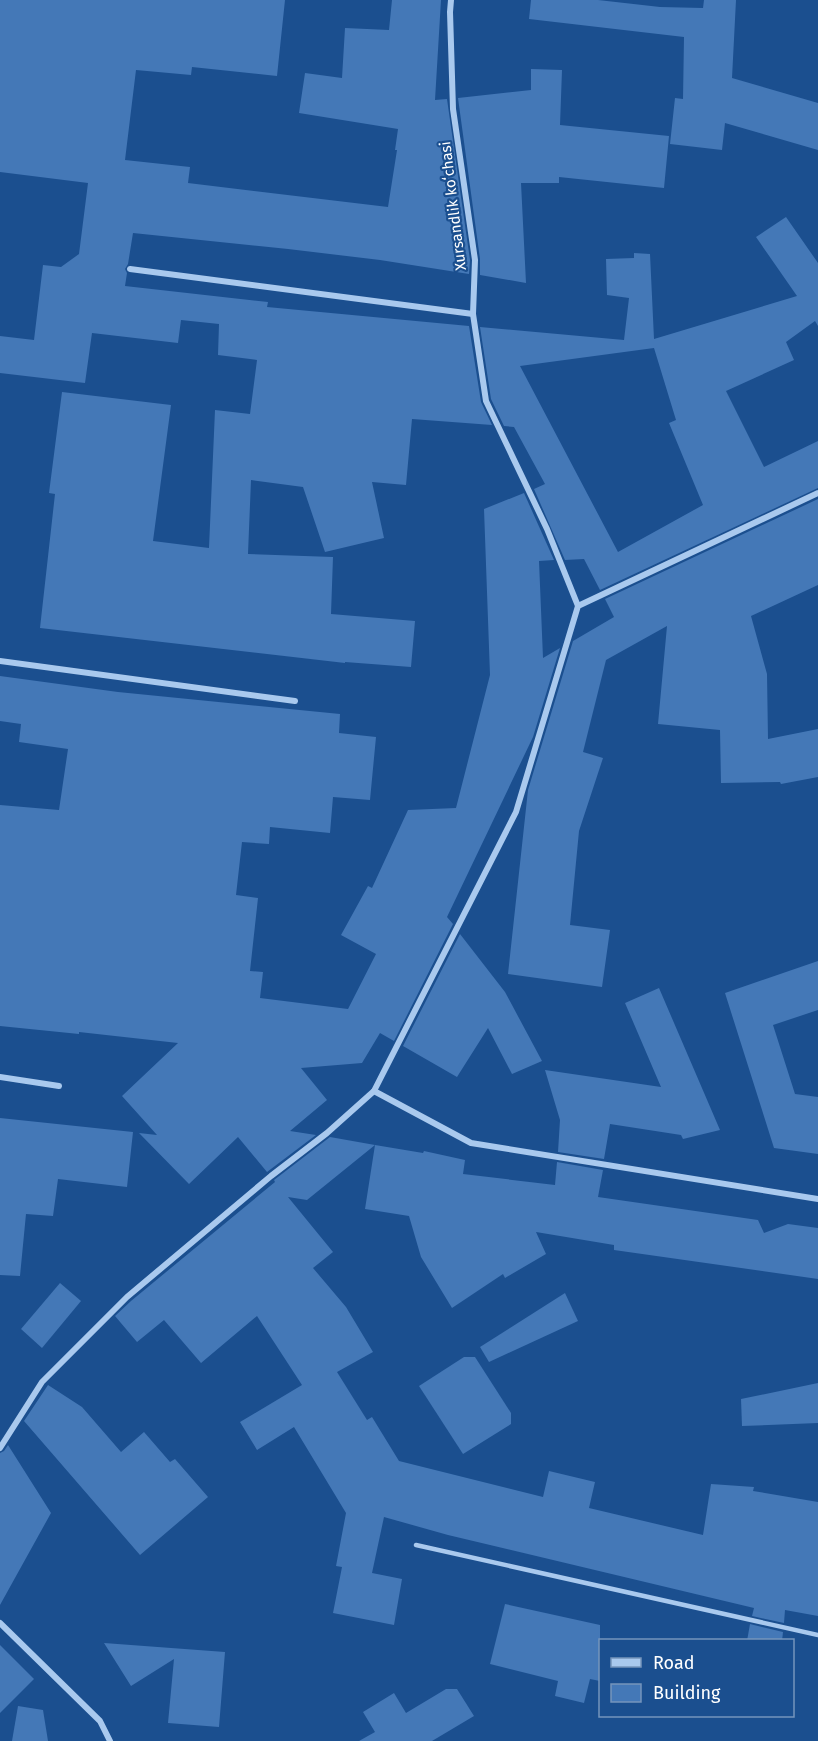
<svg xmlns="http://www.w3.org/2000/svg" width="818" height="1741" viewBox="0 0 818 1741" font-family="'Fira Sans',sans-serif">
	<rect width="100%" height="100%" fill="#1b4f8f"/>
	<g fill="#4478b7" fill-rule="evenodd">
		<path d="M 0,0 L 285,0 L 277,76 L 192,67 L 191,75 L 136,70 L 125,160 L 190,167 L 188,183 L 388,207 L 397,150 L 395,150 L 398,129 L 299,113 L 305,73 L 342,78 L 345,28 L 389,30 L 392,0 L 441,0 L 435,100 L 447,99 L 470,260 L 469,274 L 380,260 L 288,249 L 133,233 L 128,264 L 125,269 L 127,273 L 125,286 L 268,302 L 267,307 L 469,326 L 481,402 L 492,425 L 412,419 L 406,485 L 372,482 L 384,538 L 325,552 L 303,487 L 251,480 L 248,554 L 333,557 L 331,614 L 415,621 L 411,667 L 345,662 L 345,663 L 40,628 L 55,494 L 49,493 L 62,392 L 171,405 L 153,541 L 209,548 L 215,410 L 250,414 L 257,360 L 218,355 L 219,324 L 181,320 L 178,343 L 92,333 L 85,383 L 0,373 L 0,336 L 34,340 L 43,265 L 61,267 L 79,254 L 88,183 L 0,172 Z"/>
		<path d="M 531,0 L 598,0 L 660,7 L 703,8 L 704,0 L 736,0 L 732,78 L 818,103 L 818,150 L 725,123 L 722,150 L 670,144 L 675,98 L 683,99 L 684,37 L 529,19 Z"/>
		<path d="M 531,69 L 562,70 L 560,125 L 669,136 L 664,188 L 559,177 L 559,183 L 521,183 L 526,283 L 480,275 L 480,259 L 458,98 L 531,90 Z"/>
		<path d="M 786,217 L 818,263 L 818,326 L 815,321 L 786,342 L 794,360 L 726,391 L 764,467 L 818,441 L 818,488 L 600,590 L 584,559 L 565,560 L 534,489 L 545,484 L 514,427 L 504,426 L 491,399 L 480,327 L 624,340 L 629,298 L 607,295 L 606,259 L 634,258 L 634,253 L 650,254 L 654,339 L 797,296 L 756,237 ZM 654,348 L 676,420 L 669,423 L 703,505 L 618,552 L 520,366 Z"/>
		<path d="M 524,493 L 554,560 L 539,561 L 543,658 L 560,648 L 533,737 L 447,917 L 453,924 L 394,1041 L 380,1033 L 362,1063 L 301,1068 L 327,1100 L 290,1131 L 316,1135 L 267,1172 L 238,1137 L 189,1184 L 139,1133 L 157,1135 L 122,1096 L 178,1043 L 79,1032 L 79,1034 L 0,1026 L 0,805 L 59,810 L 68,749 L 19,742 L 21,724 L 0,721 L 0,676 L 118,692 L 340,714 L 339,733 L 376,737 L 370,800 L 333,797 L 330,833 L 270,827 L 269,844 L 242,842 L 236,895 L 258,898 L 250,971 L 263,972 L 260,998 L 348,1009 L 376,954 L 341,935 L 368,886 L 372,888 L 408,810 L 456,808 L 490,675 L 484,509 Z"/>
		<path d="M 818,499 L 818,585 L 751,616 L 767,674 L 768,739 L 818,729 L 818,777 L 781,784 L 780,782 L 721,783 L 720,730 L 658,724 L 667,626 L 606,660 L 583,752 L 603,758 L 579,831 L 570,925 L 610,930 L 602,987 L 508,974 L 528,790 L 573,641 L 614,617 L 605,599 Z"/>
		<path d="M 460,934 L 505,992 L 542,1061 L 512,1074 L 488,1028 L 457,1077 L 403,1046 Z"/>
		<path d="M 818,961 L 818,1010 L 773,1025 L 795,1094 L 818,1097 L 818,1154 L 774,1148 L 725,993 Z"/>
		<path d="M 659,988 L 720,1130 L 683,1139 L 681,1135 L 610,1124 L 604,1159 L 558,1152 L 560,1120 L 545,1070 L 661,1087 L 625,1003 Z"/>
		<path d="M 0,1118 L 133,1132 L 127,1187 L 58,1179 L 53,1216 L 26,1214 L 20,1276 L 0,1275 Z"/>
		<path d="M 330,1137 L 375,1145 L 307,1200 L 288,1197 L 333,1252 L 313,1268 L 346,1307 L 373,1352 L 337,1372 L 367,1420 L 372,1417 L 399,1461 L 543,1497 L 549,1471 L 595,1482 L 589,1508 L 703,1535 L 711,1484 L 754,1487 L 753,1491 L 818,1502 L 818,1616 L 785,1610 L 784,1623 L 752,1616 L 754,1608 L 448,1535 L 384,1517 L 372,1573 L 402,1579 L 394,1625 L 333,1613 L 342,1567 L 336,1566 L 346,1513 L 294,1427 L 257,1450 L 240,1422 L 302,1385 L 257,1316 L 201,1363 L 164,1320 L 137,1342 L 115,1316 L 131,1301 L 275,1182 L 274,1180 Z"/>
		<path d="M 375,1145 L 423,1153 L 424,1151 L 465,1160 L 463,1174 L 555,1185 L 557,1162 L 603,1170 L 598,1197 L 758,1220 L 764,1233 L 788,1224 L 818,1228 L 818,1279 L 614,1250 L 614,1245 L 536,1232 L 546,1254 L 505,1278 L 503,1274 L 452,1308 L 421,1257 L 409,1216 L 365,1209 Z"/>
		<path d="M 60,1283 L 81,1301 L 42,1348 L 21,1329 Z"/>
		<path d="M 565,1293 L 578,1321 L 489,1362 L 480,1347 Z"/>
		<path d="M 464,1357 L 475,1357 L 511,1413 L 511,1424 L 463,1454 L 419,1386 Z"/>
		<path d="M 818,1383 L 818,1423 L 742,1426 L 741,1399 Z"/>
		<path d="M 48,1385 L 82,1407 L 121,1452 L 144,1432 L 170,1462 L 175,1459 L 208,1497 L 140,1555 L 24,1421 Z"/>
		<path d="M 8,1445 L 51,1513 L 0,1605 L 0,1453 L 4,1451 Z"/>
		<path d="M 505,1604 L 600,1625 L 600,1681 L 590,1679 L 584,1703 L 555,1696 L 558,1681 L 490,1664 Z"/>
		<path d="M 750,1624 L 783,1632 L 782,1641 L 747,1641 Z"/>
		<path d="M 104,1643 L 225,1652 L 219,1727 L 168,1723 L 174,1659 L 131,1686 Z"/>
		<path d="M 0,1645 L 34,1679 L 0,1713 Z"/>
		<path d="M 446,1689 L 457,1689 L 474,1716 L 432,1741 L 359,1741 L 375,1732 L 363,1712 L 394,1693 L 406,1713 Z"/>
		<path d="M 18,1706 L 43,1710 L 48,1741 L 12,1741 Z"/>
	</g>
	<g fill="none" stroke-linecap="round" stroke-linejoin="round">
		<path stroke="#a9c9ee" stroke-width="4.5" d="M 416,1545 L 818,1635"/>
		<g stroke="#a9c9ee" stroke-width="6">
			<path d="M 451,0 L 450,12 L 453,109 L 475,260 L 473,314 L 486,401 L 547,529 L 578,606"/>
			<path d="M 130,269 L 473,314"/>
			<path d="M 0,661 L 295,701"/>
			<path d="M 0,1077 L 59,1086"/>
			<path d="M 374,1091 L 471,1143 L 818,1199"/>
			<path d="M 0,1448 L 42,1382 L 127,1297 L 271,1176 L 327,1133 L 374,1091 L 516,812 L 578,606 L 818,493"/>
			<path d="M 0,1623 L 100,1721 L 110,1741"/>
		</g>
	</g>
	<g text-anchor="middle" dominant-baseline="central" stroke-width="4.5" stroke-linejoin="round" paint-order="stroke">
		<g font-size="15" fill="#fff" stroke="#1b4f8f">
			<text transform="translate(453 206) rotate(-97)">Xursandlik koʻchasi</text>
		</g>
	</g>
	<rect x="599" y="1639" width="195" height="78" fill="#1b4f8f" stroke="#7695bc" stroke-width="1.5"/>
	<rect x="611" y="1658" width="30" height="9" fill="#a9c9ee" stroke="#7695bc" stroke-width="1.5"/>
	<text x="653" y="1669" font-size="18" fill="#ffffff">Road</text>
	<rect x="611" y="1684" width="30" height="18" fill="#4478b7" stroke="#7695bc" stroke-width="1.5"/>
	<text x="653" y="1699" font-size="18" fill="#ffffff">Building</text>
</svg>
